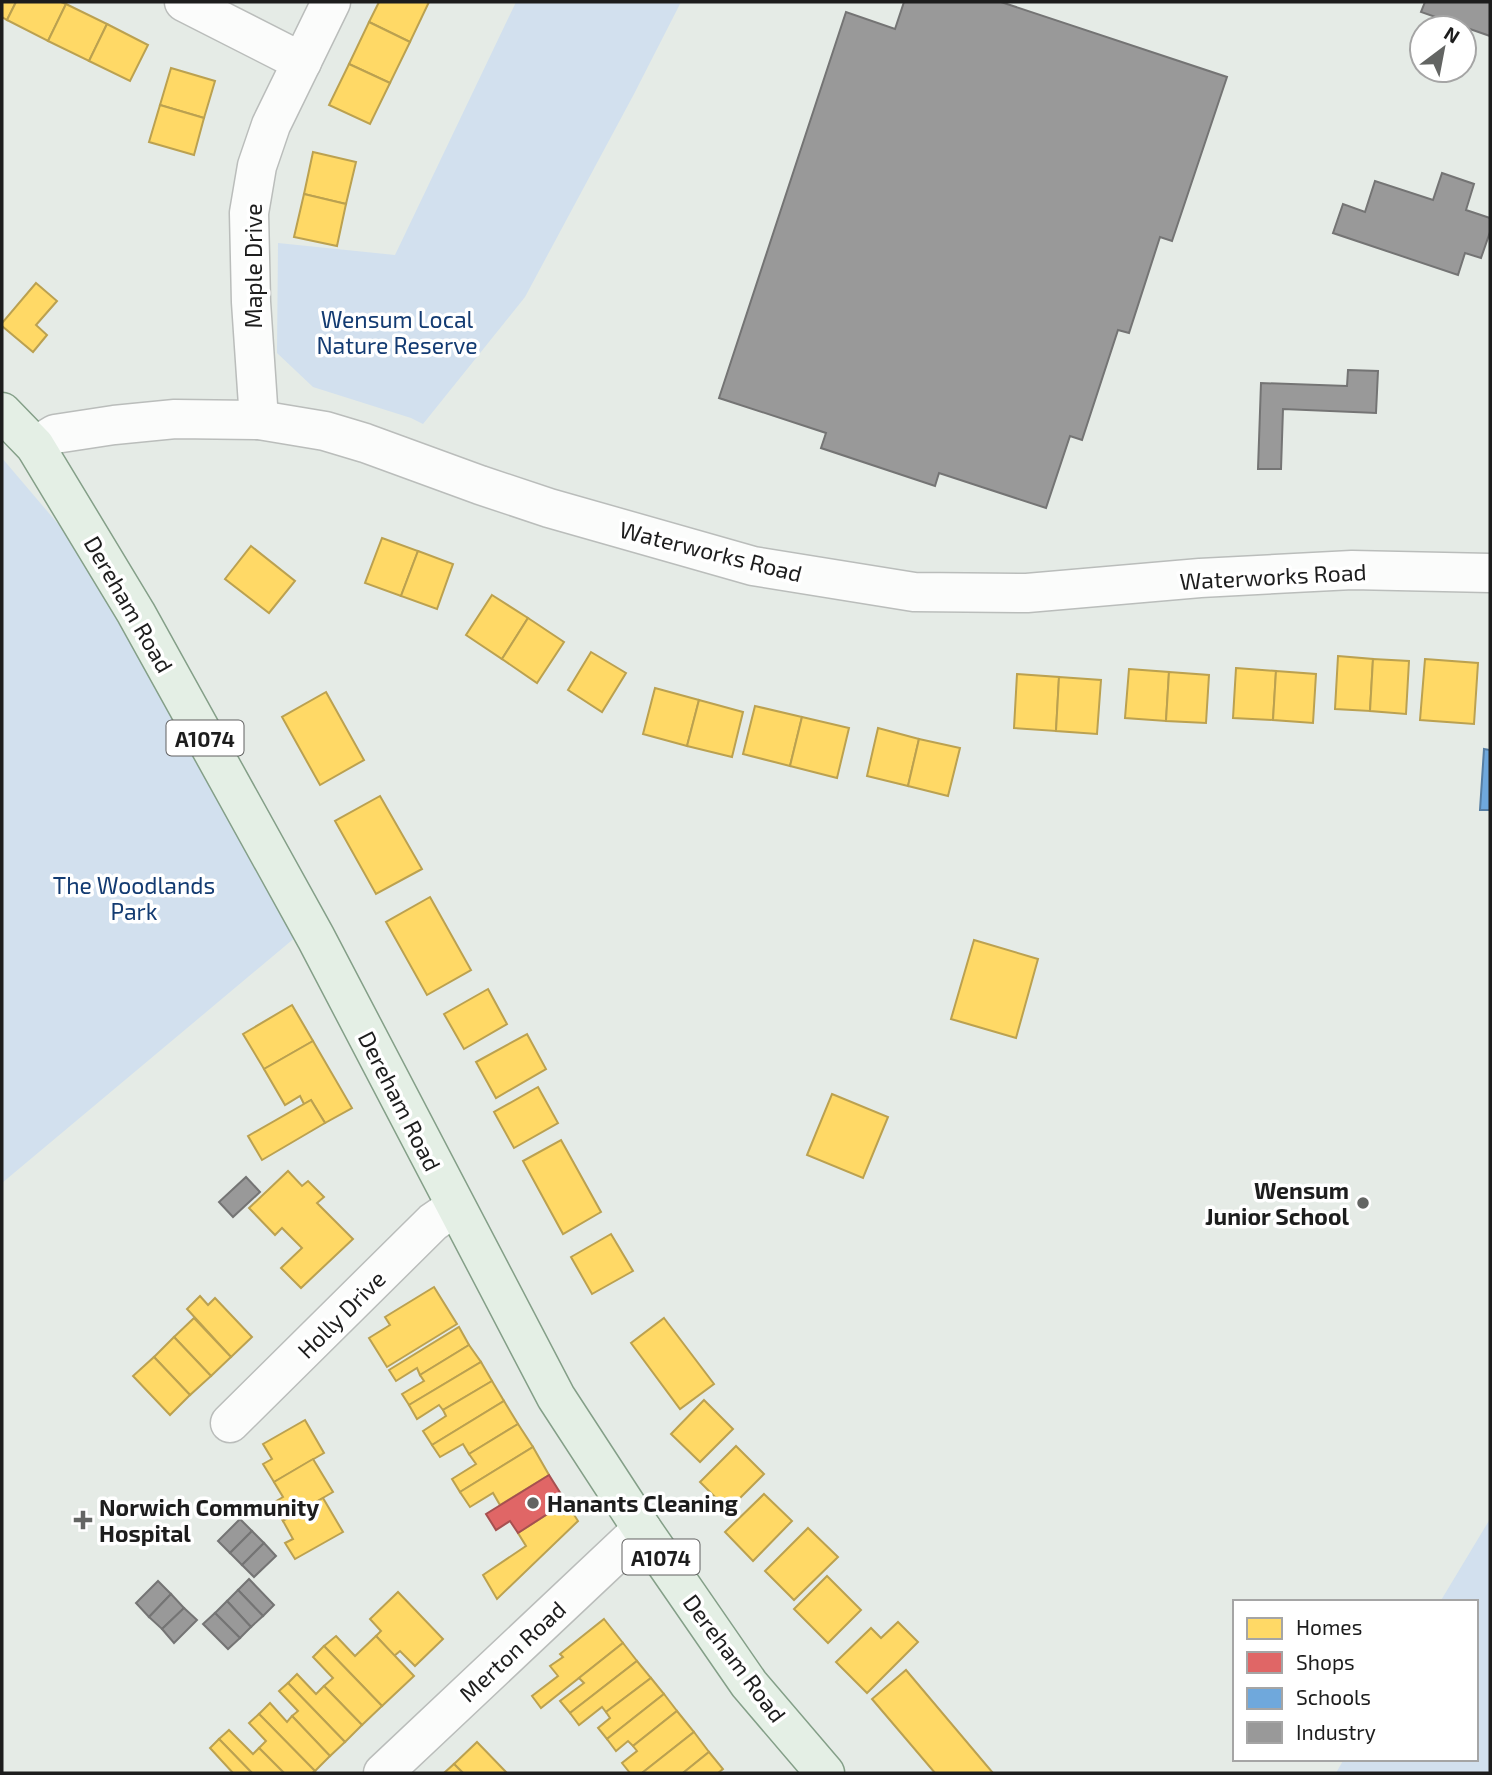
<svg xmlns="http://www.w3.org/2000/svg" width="1492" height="1775" viewBox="0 0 1492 1775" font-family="'Exo 2',sans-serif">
	<rect width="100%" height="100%" fill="#e5ebe6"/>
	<g fill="#d2e0ee">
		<path d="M 516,2 L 681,2 L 634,94 L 525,297 L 423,424 L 411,418 L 313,387 L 277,353 L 278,243 L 395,255 Z"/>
		<path d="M 2,458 L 76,545 L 303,931 L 2,1183 Z"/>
		<path d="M 1490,1519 L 1490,1773 L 1336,1773 L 1344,1759 L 1476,1759 L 1476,1602 L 1440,1602 Z"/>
	</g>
	<g fill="#ffd966" stroke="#bba150" stroke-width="2">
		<path d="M 2,2 L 16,2 L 7,20 L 2,17 Z"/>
		<path d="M 16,2 L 61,2 L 66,4 L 48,41 L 7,20 Z"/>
		<path d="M 379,2 L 429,2 L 410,42 L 369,22 Z"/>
		<path d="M 66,4 L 107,24 L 89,61 L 48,41 Z"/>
		<path d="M 369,22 L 410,42 L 390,83 L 349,64 Z"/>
		<path d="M 107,24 L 148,45 L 130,81 L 89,61 Z"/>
		<path d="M 349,64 L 390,83 L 370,124 L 329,105 Z"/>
		<path d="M 171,68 L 215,81 L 204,118 L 160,105 Z"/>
		<path d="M 160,105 L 204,118 L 194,155 L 149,142 Z"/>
		<path d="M 313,152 L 356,162 L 346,204 L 304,194 Z"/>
		<path d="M 304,194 L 346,204 L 337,246 L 294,237 Z"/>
		<path d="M 36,283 L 57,301 L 36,325 L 47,335 L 33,352 L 2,326 L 2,323 Z"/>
		<path d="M 382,538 L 418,551 L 401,596 L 365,583 Z"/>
		<path d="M 251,546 L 295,581 L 269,613 L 225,579 Z"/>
		<path d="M 418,551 L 453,564 L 437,609 L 401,596 Z"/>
		<path d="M 492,595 L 528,618 L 502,659 L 466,635 Z"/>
		<path d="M 528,618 L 564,642 L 537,683 L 502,659 Z"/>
		<path d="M 591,652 L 626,673 L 602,712 L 568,690 Z"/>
		<path d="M 1338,656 L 1373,659 L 1370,711 L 1335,709 Z"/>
		<path d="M 1373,659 L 1409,661 L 1406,714 L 1370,711 Z"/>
		<path d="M 1425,659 L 1478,663 L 1474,724 L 1420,720 Z"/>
		<path d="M 1236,668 L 1276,671 L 1273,720 L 1233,718 Z"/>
		<path d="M 1129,669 L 1169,672 L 1166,721 L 1125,718 Z"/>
		<path d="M 1276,671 L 1316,674 L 1313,723 L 1273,720 Z"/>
		<path d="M 1169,672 L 1209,675 L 1206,723 L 1166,721 Z"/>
		<path d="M 1017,674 L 1059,677 L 1056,731 L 1014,728 Z"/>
		<path d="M 1059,677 L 1101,680 L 1097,734 L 1056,731 Z"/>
		<path d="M 655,688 L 699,700 L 687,746 L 643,734 Z"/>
		<path d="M 326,692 L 364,760 L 320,785 L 282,717 Z"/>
		<path d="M 699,700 L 743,712 L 732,757 L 687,746 Z"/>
		<path d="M 755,706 L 802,717 L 790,766 L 743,754 Z"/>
		<path d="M 802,717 L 849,728 L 837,778 L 790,766 Z"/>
		<path d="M 878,728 L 919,739 L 908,786 L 867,776 Z"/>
		<path d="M 919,739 L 960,748 L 948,796 L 908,786 Z"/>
		<path d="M 380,796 L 422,869 L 376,894 L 335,821 Z"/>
		<path d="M 430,897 L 471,970 L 427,995 L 386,922 Z"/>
		<path d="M 974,940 L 1038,959 L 1016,1038 L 951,1019 Z"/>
		<path d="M 488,989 L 507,1024 L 464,1049 L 444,1014 Z"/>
		<path d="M 292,1005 L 313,1041 L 264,1069 L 243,1034 Z"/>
		<path d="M 527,1034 L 546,1069 L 496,1098 L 476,1062 Z"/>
		<path d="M 313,1041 L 352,1108 L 325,1123 L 311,1100 L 304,1104 L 300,1096 L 285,1105 L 264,1069 Z"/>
		<path d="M 538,1087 L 558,1123 L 514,1148 L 494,1112 Z"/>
		<path d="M 832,1094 L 888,1117 L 863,1178 L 807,1155 Z"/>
		<path d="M 311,1100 L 325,1123 L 262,1160 L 248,1136 Z"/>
		<path d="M 561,1140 L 601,1212 L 563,1234 L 523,1161 Z"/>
		<path d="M 288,1171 L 302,1186 L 308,1181 L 324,1197 L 317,1203 L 353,1239 L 301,1288 L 281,1268 L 302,1248 L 282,1228 L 275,1235 L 249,1208 Z"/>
		<path d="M 611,1234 L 633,1271 L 592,1294 L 571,1257 Z"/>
		<path d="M 434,1287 L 457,1324 L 387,1367 L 369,1338 L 390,1325 L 385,1317 Z"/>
		<path d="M 200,1296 L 208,1305 L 215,1298 L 252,1337 L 231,1357 L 187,1309 Z"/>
		<path d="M 194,1318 L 231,1357 L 211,1376 L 174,1337 Z"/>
		<path d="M 664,1318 L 714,1384 L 680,1409 L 631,1343 Z"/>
		<path d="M 459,1327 L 469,1345 L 420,1375 L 417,1368 L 396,1381 L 389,1370 Z"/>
		<path d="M 174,1337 L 211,1376 L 190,1395 L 154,1357 Z"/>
		<path d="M 469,1345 L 481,1362 L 409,1405 L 402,1394 L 424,1381 L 420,1375 Z"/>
		<path d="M 154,1357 L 190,1395 L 170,1415 L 133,1376 Z"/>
		<path d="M 481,1362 L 492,1381 L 443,1410 L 439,1405 L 417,1419 L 409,1405 Z"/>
		<path d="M 492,1381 L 504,1401 L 432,1445 L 423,1431 L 446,1416 L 443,1410 Z"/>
		<path d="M 704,1400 L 733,1429 L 700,1462 L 671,1434 Z"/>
		<path d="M 504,1401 L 518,1424 L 469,1454 L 463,1444 L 440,1457 L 432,1445 Z"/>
		<path d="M 305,1420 L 324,1453 L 274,1482 L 263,1464 L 272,1459 L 263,1444 Z"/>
		<path d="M 518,1424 L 533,1447 L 460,1492 L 452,1479 L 476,1464 L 469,1454 Z"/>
		<path d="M 736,1446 L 764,1474 L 728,1510 L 700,1482 Z"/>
		<path d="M 533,1447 L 549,1475 L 500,1505 L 493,1493 L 470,1507 L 460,1492 Z"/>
		<path d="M 313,1459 L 333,1492 L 283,1521 L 273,1503 L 283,1497 L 274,1482 Z"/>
		<path d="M 764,1494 L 792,1521 L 753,1561 L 725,1532 Z"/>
		<path d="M 323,1498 L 343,1532 L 295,1559 L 285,1543 L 293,1539 L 283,1521 Z"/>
		<path d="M 566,1502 L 578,1521 L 497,1599 L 483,1575 L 526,1546 L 518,1533 Z"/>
		<path d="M 808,1528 L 838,1557 L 794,1600 L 765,1571 Z"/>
		<path d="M 827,1576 L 861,1610 L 828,1643 L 794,1609 Z"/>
		<path d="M 398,1592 L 443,1639 L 415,1666 L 400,1651 L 394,1656 L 376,1636 L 381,1631 L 370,1619 Z"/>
		<path d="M 604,1619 L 623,1643 L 541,1708 L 532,1696 L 558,1676 L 550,1666 L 563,1657 L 560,1654 Z"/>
		<path d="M 898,1622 L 918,1642 L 867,1693 L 836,1662 L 871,1628 L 881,1638 Z"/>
		<path d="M 336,1636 L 355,1656 L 376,1636 L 414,1676 L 382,1706 L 324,1646 Z"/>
		<path d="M 623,1643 L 637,1661 L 570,1713 L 560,1701 L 584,1683 L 579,1678 Z"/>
		<path d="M 324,1646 L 382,1706 L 362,1725 L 324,1686 L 333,1678 L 313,1657 Z"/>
		<path d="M 637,1661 L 651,1678 L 606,1712 L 602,1707 L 579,1725 L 570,1713 Z"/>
		<path d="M 906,1670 L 993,1773 L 935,1773 L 872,1699 Z"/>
		<path d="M 297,1674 L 316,1694 L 324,1686 L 362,1725 L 345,1742 L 288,1683 Z"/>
		<path d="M 651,1678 L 664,1694 L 607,1739 L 598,1728 L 610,1718 L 606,1712 Z"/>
		<path d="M 288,1683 L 345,1742 L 330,1756 L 292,1716 L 298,1711 L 279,1691 Z"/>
		<path d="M 664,1694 L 677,1711 L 633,1746 L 628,1741 L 616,1751 L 607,1739 Z"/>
		<path d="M 270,1703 L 287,1722 L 292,1716 L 330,1756 L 315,1771 L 259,1714 Z"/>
		<path d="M 677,1711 L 694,1732 L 642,1773 L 630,1773 L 622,1763 L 637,1751 L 633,1746 Z"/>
		<path d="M 259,1714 L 315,1771 L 312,1773 L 284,1773 L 259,1748 L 266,1741 L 249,1723 Z"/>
		<path d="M 229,1730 L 253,1754 L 259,1748 L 284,1773 L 252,1773 L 219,1739 Z"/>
		<path d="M 694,1732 L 709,1752 L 683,1773 L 642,1773 Z"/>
		<path d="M 219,1739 L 252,1773 L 233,1773 L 210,1748 Z"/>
		<path d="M 477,1742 L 507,1773 L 463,1773 L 454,1764 Z"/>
		<path d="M 709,1752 L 723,1769 L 718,1773 L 683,1773 Z"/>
		<path d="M 454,1764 L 463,1773 L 444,1773 Z"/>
	</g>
	<path fill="#e06666" stroke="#a65050" stroke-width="2" d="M 549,1475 L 566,1502 L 518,1533 L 510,1521 L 496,1530 L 486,1514 Z"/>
	<path fill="#6fa8dc" stroke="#567ea3" stroke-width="2" d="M 1484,749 L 1490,750 L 1490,810 L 1480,810 Z"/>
	<g fill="#999" stroke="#747474" stroke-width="2">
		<path d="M 904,2 L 1001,2 L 1227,77 L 1172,241 L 1160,237 L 1129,333 L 1118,330 L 1082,440 L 1070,436 L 1046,508 L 939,473 L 935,486 L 821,448 L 826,433 L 719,398 L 846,12 L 895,29 Z"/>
		<path d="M 1425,2 L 1490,2 L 1490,36 L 1421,12 Z"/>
		<path d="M 1442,173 L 1474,184 L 1466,210 L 1490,218 L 1490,232 L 1481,258 L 1465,253 L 1458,275 L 1333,233 L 1343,204 L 1365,212 L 1375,181 L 1433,200 Z"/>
		<path d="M 1348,370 L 1378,371 L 1376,413 L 1283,409 L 1281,469 L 1258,469 L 1261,383 L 1347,386 Z"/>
		<path d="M 246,1177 L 260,1192 L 233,1217 L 219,1202 Z"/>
		<path d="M 240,1519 L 252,1531 L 230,1553 L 218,1541 Z"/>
		<path d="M 252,1531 L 264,1543 L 242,1565 L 230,1553 Z"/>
		<path d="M 264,1543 L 276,1556 L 254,1577 L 242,1565 Z"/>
		<path d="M 249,1579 L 274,1605 L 263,1616 L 238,1590 Z"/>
		<path d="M 158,1581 L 171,1594 L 149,1617 L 136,1603 Z"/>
		<path d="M 238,1590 L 263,1616 L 251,1627 L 227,1601 Z"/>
		<path d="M 171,1594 L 184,1608 L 162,1629 L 149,1617 Z"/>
		<path d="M 227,1601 L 251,1627 L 240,1638 L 215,1613 Z"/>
		<path d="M 184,1608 L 197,1620 L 174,1643 L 162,1629 Z"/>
		<path d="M 215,1613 L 240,1638 L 228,1649 L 203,1624 Z"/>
	</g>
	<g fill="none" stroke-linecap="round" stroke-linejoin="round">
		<defs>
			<g id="minor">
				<path d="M 184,2 L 302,62"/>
				<path d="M 259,420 L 251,302 L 249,213 L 257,166 L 271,125 L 331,2"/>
				<path d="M 35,446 L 55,434 L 114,425 L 175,419 L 259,420 L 325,431 L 365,443 L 480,485 L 549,508 L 753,566 L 914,592 L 1027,593 L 1200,578 L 1352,570 L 1490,573"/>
				<path d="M 230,1423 L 433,1222 L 455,1207"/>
				<path d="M 383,1773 L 642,1529"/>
			</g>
			<path id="major" d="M 2,412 L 35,446 L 136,613 L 316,938 L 556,1397 L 642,1529 L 749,1684 L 825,1773"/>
		</defs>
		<use href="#minor" stroke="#babdbb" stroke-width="41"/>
		<use href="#major" stroke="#849f88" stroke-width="41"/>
		<use href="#minor" stroke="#fbfcfb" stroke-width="38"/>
		<use href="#major" stroke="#e4efe5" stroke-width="38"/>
	</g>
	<g fill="#636563" stroke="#fff" stroke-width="2.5">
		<circle cx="1363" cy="1203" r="7"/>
		<circle cx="533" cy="1503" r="7"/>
		<path d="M79.5 1509.5h7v7h7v7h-7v7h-7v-7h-7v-7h7z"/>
	</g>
	<g text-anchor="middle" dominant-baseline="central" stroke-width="7" stroke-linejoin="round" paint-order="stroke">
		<g fill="#fff" stroke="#616161" stroke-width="2">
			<rect x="166.5" y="720.5" width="77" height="35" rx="5"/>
			<rect x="622.5" y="1539.5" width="77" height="35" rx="5"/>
		</g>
		<g font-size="21" font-weight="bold" fill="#1d1d1d">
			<text x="205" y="738">A1074</text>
			<text x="661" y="1557">A1074</text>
		</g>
		<g font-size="23" fill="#1d1d1d" stroke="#fff">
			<text transform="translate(253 266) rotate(-90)">Maple Drive</text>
			<text transform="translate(711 551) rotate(14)">Waterworks Road</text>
			<text transform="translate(1273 576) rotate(-3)">Waterworks Road</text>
			<text transform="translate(129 604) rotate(60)">Dereham Road</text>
			<text transform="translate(400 1101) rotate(63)">Dereham Road</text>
			<text transform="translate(341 1314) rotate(-45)">Holly Drive</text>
			<text transform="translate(512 1651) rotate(-43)">Merton Road</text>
			<text transform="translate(735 1658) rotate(53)">Dereham Road</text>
		</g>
		<g font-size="23" fill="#133b72" stroke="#fff">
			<text x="397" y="319">Wensum Local<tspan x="397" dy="26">Nature Reserve</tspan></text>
			<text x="134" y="885">The Woodlands<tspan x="134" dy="26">Park</tspan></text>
		</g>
		<g font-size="23" font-weight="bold" fill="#1d1d1d" stroke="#fff" text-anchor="start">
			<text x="1349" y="1190" text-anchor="end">Wensum<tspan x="1349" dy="26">Junior School</tspan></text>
			<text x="547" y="1503">Hanants Cleaning</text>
			<text x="99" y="1507">Norwich Community<tspan x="99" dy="26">Hospital</tspan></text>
		</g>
	</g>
	<rect width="1492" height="1775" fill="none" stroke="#1d1d1d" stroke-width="7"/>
	<rect x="1233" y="1600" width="245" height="161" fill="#ffffff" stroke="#a5a5a5" stroke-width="2"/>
	<rect x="1247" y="1618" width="35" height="21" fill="#ffd966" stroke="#a5a5a5" stroke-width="2"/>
	<text x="1296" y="1635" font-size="21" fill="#1d1d1d">Homes</text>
	<rect x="1247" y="1652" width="35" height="21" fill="#e06666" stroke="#a5a5a5" stroke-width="2"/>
	<text x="1296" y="1670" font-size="21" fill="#1d1d1d">Shops</text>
	<rect x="1247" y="1688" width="35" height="21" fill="#6fa8dc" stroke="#a5a5a5" stroke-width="2"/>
	<text x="1296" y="1705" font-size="21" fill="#1d1d1d">Schools</text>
	<rect x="1247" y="1722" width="35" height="21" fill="#999999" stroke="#a5a5a5" stroke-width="2"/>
	<text x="1296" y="1740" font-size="21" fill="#1d1d1d">Industry</text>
	<g transform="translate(1443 49) rotate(32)"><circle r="33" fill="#ffffff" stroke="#a5a5a5" stroke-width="2"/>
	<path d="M0-5L12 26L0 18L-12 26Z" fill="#636563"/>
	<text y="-10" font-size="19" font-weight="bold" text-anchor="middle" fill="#1d1d1d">N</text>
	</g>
</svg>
